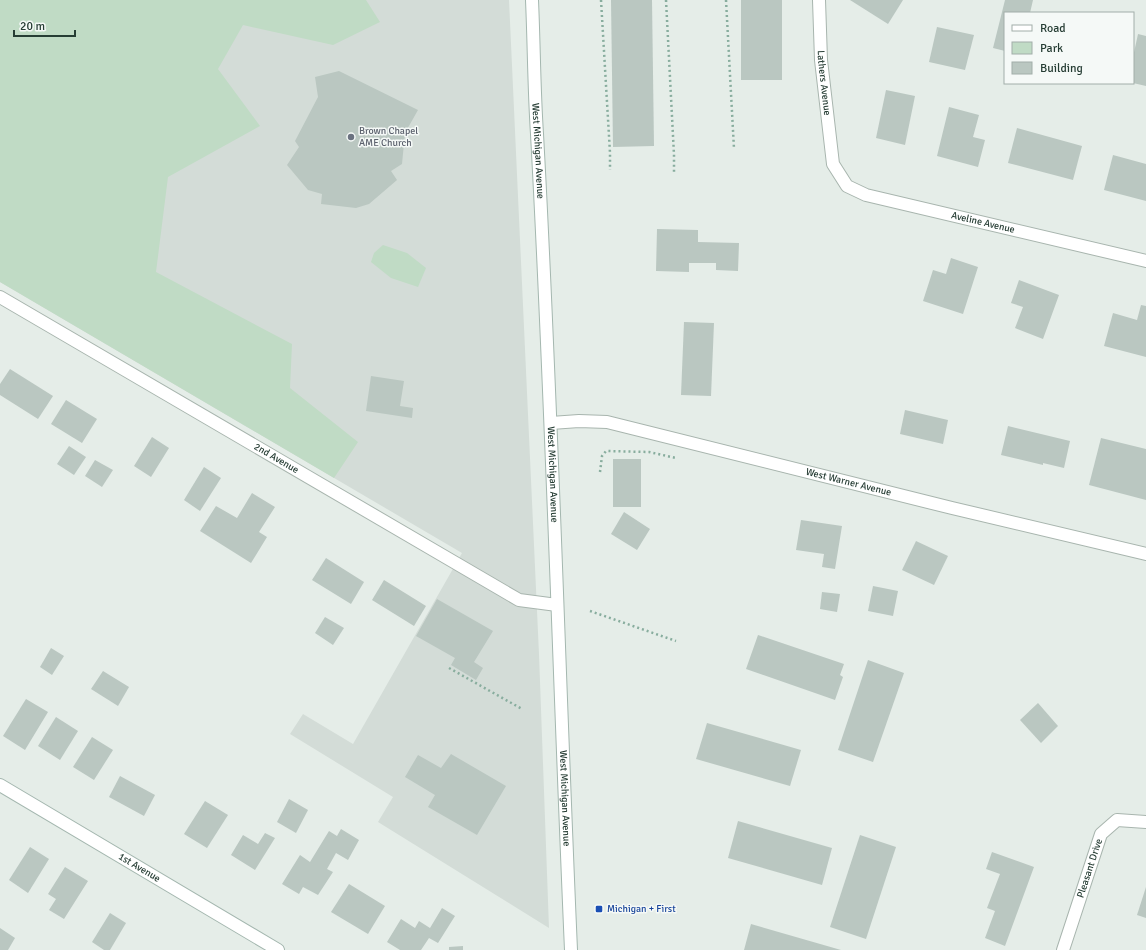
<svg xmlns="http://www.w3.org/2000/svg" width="1146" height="950" viewBox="0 0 1146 950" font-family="Signika,sans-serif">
	<rect width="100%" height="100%" fill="#e5ede8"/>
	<path fill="#d3dcd7" d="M 118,0 L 509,0 L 539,654 L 549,928 L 378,822 L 393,797 L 290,734 L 303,714 L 353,744 L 462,553 L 0,282 L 0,190 Z"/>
	<g fill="#c0dbc5">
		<path d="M 0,0 L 366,0 L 380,22 L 333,45 L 243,25 L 218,69 L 260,126 L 168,177 L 156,272 L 292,344 L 290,388 L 358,442 L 334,478 L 0,282 Z"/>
		<path d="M 383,245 L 407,253 L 426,268 L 418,287 L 391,278 L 371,262 L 374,253 Z"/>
	</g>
	<g fill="#bac7c1">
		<path d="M 611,0 L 652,0 L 654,146 L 613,147 Z"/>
		<rect x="741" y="0" width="41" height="80"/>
		<path d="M 850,0 L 903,0 L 888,24 Z"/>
		<path d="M 1005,0 L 1033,0 L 1030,13 L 1005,13 L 1005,51 L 993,48 Z"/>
		<path d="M 937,27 L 974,35 L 965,70 L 929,62 Z"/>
		<path d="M 1138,34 L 1146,36 L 1146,86 L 1133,83 L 1133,57 Z"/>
		<path d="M 339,71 L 418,110 L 405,133 L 402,164 L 391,171 L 397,180 L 369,204 L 356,208 L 321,204 L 322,194 L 308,190 L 287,165 L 299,147 L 295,141 L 318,97 L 315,77 Z"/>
		<path d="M 886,90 L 915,96 L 905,145 L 876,138 Z"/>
		<path d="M 949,107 L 979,115 L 973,137 L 985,140 L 978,167 L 937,156 Z"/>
		<path d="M 1017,128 L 1082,146 L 1073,180 L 1008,163 Z"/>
		<path d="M 1113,155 L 1146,164 L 1146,201 L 1104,190 Z"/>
		<path d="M 657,229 L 698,230 L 698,242 L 739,243 L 738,271 L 716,270 L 716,263 L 689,263 L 689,272 L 656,271 Z"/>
		<path d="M 951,258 L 978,267 L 963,314 L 923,301 L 933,270 L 946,274 Z"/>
		<path d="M 1019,280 L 1059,295 L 1043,339 L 1015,328 L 1023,307 L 1011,303 Z"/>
		<path d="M 1141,305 L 1146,306 L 1146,357 L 1104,346 L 1113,313 L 1137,320 Z"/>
		<path d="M 684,322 L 714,323 L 711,396 L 681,395 Z"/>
		<path d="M 10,369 L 53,396 L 38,419 L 0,395 L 0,384 Z"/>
		<path d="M 371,376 L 404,381 L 400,406 L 413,408 L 412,418 L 366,411 Z"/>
		<path d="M 66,400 L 97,419 L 82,443 L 51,424 Z"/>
		<path d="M 905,410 L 948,420 L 943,444 L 900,434 Z"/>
		<path d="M 1008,426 L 1070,441 L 1064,468 L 1043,463 L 1043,465 L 1001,455 Z"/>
		<path d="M 152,437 L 169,448 L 151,477 L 134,466 Z"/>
		<path d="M 1101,438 L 1146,449 L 1146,500 L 1089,485 Z"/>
		<path d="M 69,446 L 86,457 L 74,475 L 57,464 Z"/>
		<rect x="613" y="459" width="28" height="48"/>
		<path d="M 95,460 L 113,470 L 102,487 L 85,476 Z"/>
		<path d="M 204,467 L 221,478 L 200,511 L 184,500 Z"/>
		<path d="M 252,493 L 275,507 L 259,532 L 267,537 L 251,563 L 200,531 L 216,506 L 237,518 Z"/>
		<path d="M 624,512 L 650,529 L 637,550 L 611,534 Z"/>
		<path d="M 801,520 L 842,526 L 835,569 L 822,567 L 824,554 L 796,550 Z"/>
		<path d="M 916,541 L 948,556 L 934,585 L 902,570 Z"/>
		<path d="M 326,558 L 364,582 L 351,604 L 312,580 Z"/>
		<path d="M 384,580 L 426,606 L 414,626 L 372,600 Z"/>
		<path d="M 873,586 L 898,591 L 893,616 L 868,611 Z"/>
		<path d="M 822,592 L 840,594 L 837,612 L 820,609 Z"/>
		<path d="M 437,599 L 493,631 L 474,662 L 483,668 L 476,680 L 451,665 L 455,658 L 416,636 Z"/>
		<path d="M 325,617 L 344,628 L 333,645 L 315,633 Z"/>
		<path d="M 758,635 L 844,664 L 840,675 L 843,677 L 835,700 L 746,669 Z"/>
		<path d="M 51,648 L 64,656 L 52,675 L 40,667 Z"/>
		<path d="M 868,660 L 904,673 L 873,762 L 838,750 Z"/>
		<path d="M 103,671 L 129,687 L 118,706 L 91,689 Z"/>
		<path d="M 26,699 L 48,712 L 25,750 L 3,736 Z"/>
		<path d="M 1038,703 L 1058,726 L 1041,743 L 1020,720 Z"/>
		<path d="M 56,717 L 78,731 L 60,760 L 38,746 Z"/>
		<path d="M 707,723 L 801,750 L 790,786 L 696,759 Z"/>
		<path d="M 92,737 L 113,750 L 94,780 L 73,767 Z"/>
		<path d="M 451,754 L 506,786 L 477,835 L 428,807 L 435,795 L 405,777 L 418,755 L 441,768 Z"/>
		<path d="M 120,776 L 155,795 L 144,816 L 109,797 Z"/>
		<path d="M 289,799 L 308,810 L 296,833 L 277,822 Z"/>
		<path d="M 205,801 L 228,815 L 207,848 L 184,834 Z"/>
		<path d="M 738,821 L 832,848 L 822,885 L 728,858 Z"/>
		<path d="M 341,829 L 359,840 L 348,860 L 336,853 L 327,869 L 333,872 L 318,895 L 303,887 L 299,894 L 282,884 L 300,855 L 310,862 L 329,831 L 337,836 Z"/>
		<path d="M 265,833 L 275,838 L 255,870 L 231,855 L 243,835 L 258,844 Z"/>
		<path d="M 860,835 L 896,847 L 866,939 L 830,927 Z"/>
		<path d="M 30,847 L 49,859 L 28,893 L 9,880 Z"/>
		<path d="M 992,852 L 1034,867 L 1005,946 L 985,938 L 995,911 L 987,908 L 1000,874 L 986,869 Z"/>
		<path d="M 65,867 L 88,881 L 64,919 L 49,910 L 56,899 L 48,894 Z"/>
		<path d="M 349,884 L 385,906 L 368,934 L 331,912 Z"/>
		<path d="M 1146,887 L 1146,918 L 1137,915 Z"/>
		<path d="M 442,908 L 455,916 L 438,943 L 429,938 L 421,950 L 400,950 L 387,942 L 401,919 L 415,928 L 419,921 L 430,928 Z"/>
		<path d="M 110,913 L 126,923 L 110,950 L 104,950 L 92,942 Z"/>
		<path d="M 751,924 L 841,950 L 744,950 Z"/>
		<path d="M 0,928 L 15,938 L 8,950 L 0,950 Z"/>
		<path d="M 463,946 L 463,950 L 449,950 L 449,947 Z"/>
	</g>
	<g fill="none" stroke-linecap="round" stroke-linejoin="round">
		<defs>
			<g id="street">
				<path id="s1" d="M 819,0 L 821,60 L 833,164 L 847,186 L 866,195 L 1146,261"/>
				<path id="s2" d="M 0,297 L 519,600 L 557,605"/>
				<path id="s3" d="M 551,423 L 579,421 L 607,422 L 952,508 L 1146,554"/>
				<path id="s4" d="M 1063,950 L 1101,834 L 1117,820 L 1146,822"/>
			</g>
			<g id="secondary">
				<path id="s5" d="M 532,0 C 534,45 534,89 537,134 C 552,406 559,678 571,950"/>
				<path id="s6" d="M 0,785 L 278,950"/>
			</g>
		</defs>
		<use href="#street" stroke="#a8b5ae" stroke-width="14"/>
		<use href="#secondary" stroke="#a4b7af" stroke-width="14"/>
		<g stroke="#88ad9e" stroke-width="2.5" stroke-dasharray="2 3" stroke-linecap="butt">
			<path d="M 601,0 L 610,153 L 610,170"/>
			<path d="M 666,0 L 674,155 L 674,172"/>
			<path d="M 726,0 L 734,149"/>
			<path d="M 600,472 L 602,456 L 606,451 L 649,452 L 676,458"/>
			<path d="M 590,611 L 676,641"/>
			<path d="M 449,668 L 522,709"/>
		</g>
		<use href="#street" stroke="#fff" stroke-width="12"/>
		<use href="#secondary" stroke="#fff" stroke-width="12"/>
	</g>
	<circle fill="#6b7280" stroke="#f5f9f7" stroke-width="1.5" cx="351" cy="137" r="4"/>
	<rect fill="#1a4fb4" stroke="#f5f9f7" stroke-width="1.5" x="595" y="905" width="8" height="8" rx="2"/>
	<g text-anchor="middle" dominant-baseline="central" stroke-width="3" stroke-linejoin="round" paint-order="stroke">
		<g font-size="10" fill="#263d34" stroke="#f5f9f7">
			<text stroke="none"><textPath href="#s1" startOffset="83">Lathers Avenue</textPath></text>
			<text stroke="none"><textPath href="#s5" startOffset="151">West Michigan Avenue</textPath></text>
			<text stroke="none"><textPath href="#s1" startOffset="332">Aveline Avenue</textPath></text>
			<text stroke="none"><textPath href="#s2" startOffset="320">2nd Avenue</textPath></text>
			<text stroke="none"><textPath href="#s5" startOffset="475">West Michigan Avenue</textPath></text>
			<text stroke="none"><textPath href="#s3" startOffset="305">West Warner Avenue</textPath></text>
			<text stroke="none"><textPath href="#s5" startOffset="799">West Michigan Avenue</textPath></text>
			<text stroke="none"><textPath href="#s6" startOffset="162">1st Avenue</textPath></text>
			<text stroke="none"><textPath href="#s4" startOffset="86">Pleasant Drive</textPath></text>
		</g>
		<g font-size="10" fill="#5b616d" stroke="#f5f9f7" text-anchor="start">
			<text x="359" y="131">Brown Chapel<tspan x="359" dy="12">AME Church</tspan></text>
		</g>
		<g font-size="10" fill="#164399" stroke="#f5f9f7" text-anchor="start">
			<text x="607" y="909">Michigan + First</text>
		</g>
	</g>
	<rect x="1004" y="12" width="130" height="72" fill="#f5f9f7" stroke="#a2aea9"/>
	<rect x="1012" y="25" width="20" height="6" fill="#ffffff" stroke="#a2aea9"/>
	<text x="1040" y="32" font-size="12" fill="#263d34">Road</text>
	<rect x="1012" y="42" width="20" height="12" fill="#c0dbc5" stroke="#a2aea9"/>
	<text x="1040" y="52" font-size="12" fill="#263d34">Park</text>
	<rect x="1012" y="62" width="20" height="12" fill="#bac7c1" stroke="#a2aea9"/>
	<text x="1040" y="72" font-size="12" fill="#263d34">Building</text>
	<path d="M14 30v6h61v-6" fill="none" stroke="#263d34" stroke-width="2"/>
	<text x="20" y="30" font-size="12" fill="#263d34" stroke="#f5f9f7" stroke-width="3" paint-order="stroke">20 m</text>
</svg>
